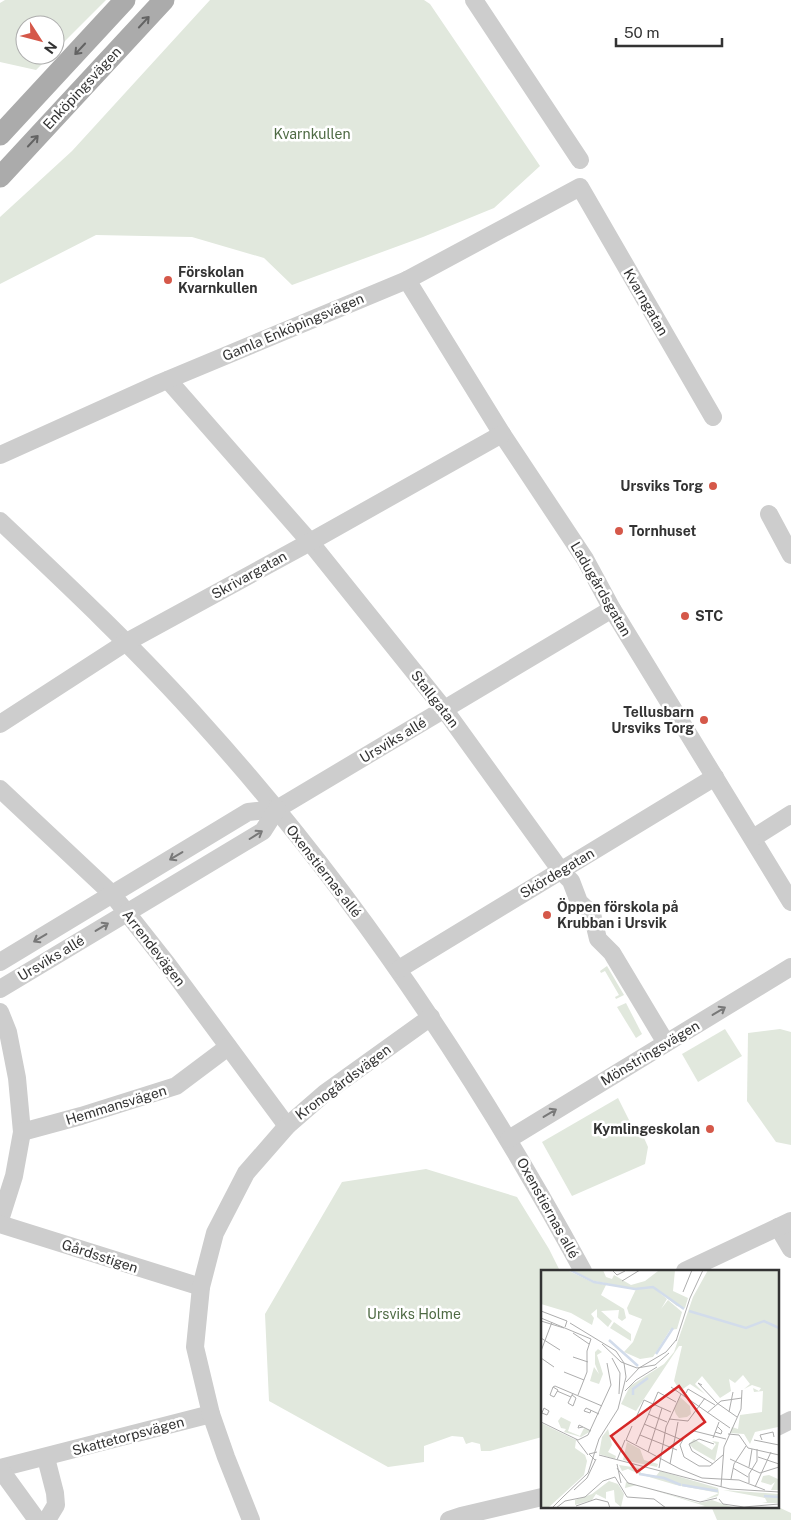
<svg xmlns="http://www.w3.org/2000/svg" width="791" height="1520" viewBox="0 0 791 1520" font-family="'Public Sans',sans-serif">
	<rect width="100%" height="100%" fill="#fff"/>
	<g fill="#e1e8dd">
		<path d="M 5,0 L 106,0 L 55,51 L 55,25 L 25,25 L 25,55 L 51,55 L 36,70 L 0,62 L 0,3 Z"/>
		<path d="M 210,0 L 424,0 L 430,4 L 540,166 L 494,208 L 423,237 L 292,285 L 264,258 L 192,237 L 96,235 L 0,284 L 0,217 L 72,151 Z"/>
		<path d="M 607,966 L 624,995 L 616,999 L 615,997 L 619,995 L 605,971 L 601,973 L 600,971 Z"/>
		<path d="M 626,1003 L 642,1034 L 636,1038 L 617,1007 Z"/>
		<path d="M 725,1029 L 742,1056 L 698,1082 L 682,1054 Z"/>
		<path d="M 780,1029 L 791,1032 L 791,1145 L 776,1142 L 747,1101 L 748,1033 Z"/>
		<path d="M 618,1098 L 634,1130 L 641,1131 L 648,1147 L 645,1164 L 572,1196 L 542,1142 Z"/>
		<path d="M 426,1169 L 517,1197 L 549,1249 L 560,1271 L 542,1271 L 542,1437 L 490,1451 L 481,1451 L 480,1444 L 472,1442 L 466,1444 L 463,1437 L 452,1436 L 424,1446 L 424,1462 L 388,1467 L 269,1401 L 265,1314 L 342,1182 Z"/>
		<path d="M 711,1506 L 776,1506 L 791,1513 L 791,1520 L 717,1520 Z"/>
	</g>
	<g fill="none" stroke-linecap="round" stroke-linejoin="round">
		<g stroke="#cdcdcd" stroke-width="18">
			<path d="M 474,0 L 580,160"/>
			<path d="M 407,280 L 502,434 L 585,559 L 612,609 L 791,902"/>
			<path d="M 168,380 L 310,542 L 444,709 L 561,871 L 571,881 L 579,902 L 592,914 L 598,939 L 612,953 L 666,1043"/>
			<path d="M 0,455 L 160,383 L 407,280 L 580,187 L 713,417"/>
			<path d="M 769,514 L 791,555"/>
			<path d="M 0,521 C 70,587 140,653 204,725 C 353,890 477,1076 583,1271"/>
			<path d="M 0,724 L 125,643 L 310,542 L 502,434"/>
			<path d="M 0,789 L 112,894 L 168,965 L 287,1126"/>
			<path d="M 753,838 L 791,814"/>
			<path d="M 0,962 L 248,812 L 277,809 L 612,609"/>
			<path d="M 399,969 L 715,777"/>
			<path d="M 0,989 L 263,831 L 277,809"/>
			<path d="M 0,1012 L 8,1032 L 17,1078 L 22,1132 L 14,1176 L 0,1220"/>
			<path d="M 22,1132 L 81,1116 L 176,1086 L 228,1047"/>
			<path d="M 509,1139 L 791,967"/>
			<path d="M 0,1224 L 201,1287"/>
			<path d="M 778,1227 L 791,1249"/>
			<path d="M 685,1271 L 791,1221"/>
			<path d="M 777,1427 L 791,1420"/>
			<path d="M 46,1458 L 55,1493 L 56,1505 L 47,1520"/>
			<path d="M 0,1468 L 211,1414"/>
			<path d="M 0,1469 L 37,1520"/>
			<path d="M 251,1520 L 226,1457 L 211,1414 L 195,1347 L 201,1287 L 215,1233 L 246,1173 L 287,1126 L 325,1093 L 431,1017"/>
			<path d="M 449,1520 L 461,1516 L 542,1497"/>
		</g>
		<g stroke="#ababab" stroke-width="21">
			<path d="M 0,135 L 125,0"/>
			<path d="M 0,177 L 164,0"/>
		</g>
	</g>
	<defs><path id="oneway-shaft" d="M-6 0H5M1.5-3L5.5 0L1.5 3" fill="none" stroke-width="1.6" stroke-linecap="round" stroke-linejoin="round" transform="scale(1.25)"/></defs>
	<g stroke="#636363">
		<use href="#oneway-shaft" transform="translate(144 22) rotate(-47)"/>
		<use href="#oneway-shaft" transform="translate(80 49) rotate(133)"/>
		<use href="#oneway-shaft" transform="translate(33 141) rotate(-47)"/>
	</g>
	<g stroke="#787878">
		<use href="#oneway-shaft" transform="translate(256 835) rotate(-32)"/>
		<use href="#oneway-shaft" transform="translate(176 856) rotate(149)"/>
		<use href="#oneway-shaft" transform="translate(102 927) rotate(-31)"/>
		<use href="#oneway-shaft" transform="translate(40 938) rotate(149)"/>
		<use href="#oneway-shaft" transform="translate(719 1011) rotate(-31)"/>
		<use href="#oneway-shaft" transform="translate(550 1113) rotate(-31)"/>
	</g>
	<g fill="#d55849" stroke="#fff" stroke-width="2">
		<circle cx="168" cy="280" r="5"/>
		<circle cx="713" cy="486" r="5"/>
		<circle cx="619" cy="531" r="5"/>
		<circle cx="685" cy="616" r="5"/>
		<circle cx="704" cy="720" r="5"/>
		<circle cx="547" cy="915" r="5"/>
		<circle cx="710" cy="1129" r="5"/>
	</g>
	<g text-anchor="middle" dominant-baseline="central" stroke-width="5" stroke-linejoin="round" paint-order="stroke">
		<g font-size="14" fill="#333" stroke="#fff">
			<text transform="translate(82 88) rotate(-47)">Enköpingsvägen</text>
			<text transform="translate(646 302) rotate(60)">Kvarngatan</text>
			<text transform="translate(293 327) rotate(-23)">Gamla Enköpingsvägen</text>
			<text transform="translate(249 575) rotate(-29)">Skrivargatan</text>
			<text transform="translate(601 589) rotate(60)">Ladugårdsgatan</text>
			<text transform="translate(435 699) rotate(52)">Stallgatan</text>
			<text transform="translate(393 740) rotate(-31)">Ursviks allé</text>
			<text transform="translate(324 871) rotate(52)">Oxenstiernas allé</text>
			<text transform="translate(557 873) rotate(-31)">Skördegatan</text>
			<text transform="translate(154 948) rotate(52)">Arrendevägen</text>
			<text transform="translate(51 958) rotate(-31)">Ursviks allé</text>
			<text transform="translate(650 1053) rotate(-31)">Mönstringsvägen</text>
			<text transform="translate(343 1082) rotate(-37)">Kronogårdsvägen</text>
			<text transform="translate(116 1105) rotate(-17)">Hemmansvägen</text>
			<text transform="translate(548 1208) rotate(61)">Oxenstiernas allé</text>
			<text transform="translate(100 1256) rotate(18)">Gårdsstigen</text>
			<text transform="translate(128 1436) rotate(-15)">Skattetorpsvägen</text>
		</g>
		<g font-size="14" fill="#4f6b44" stroke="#fff">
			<text x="312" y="134">Kvarnkullen</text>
			<text x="414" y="1314">Ursviks Holme</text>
		</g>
		<g font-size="14" font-weight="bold" fill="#333" stroke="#fff" text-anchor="start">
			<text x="178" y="272">Förskolan<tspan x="178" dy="16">Kvarnkullen</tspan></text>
			<text x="703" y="486" text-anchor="end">Ursviks Torg</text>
			<text x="629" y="531">Tornhuset</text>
			<text x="695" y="616">STC</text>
			<text x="694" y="712" text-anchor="end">Tellusbarn<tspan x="694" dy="16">Ursviks Torg</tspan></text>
			<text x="557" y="907">Öppen förskola på<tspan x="557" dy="16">Krubban i Ursvik</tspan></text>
			<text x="700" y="1129" text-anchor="end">Kymlingeskolan</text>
		</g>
	</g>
	<g transform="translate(541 1270)">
		<rect width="238" height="238" fill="#fff"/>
		<path d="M 0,0 L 26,0 L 51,12 L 65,15 L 60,25 L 83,39 L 85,48 L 81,51 L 77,48 L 78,40 L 60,41 L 71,51 L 67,57 L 56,47 L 56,39 L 50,44 L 53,48 L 51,55 L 30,43 L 0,34 ZM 29,0 L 62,0 L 65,7 L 71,9 L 73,5 L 90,15 L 104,11 L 117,1 L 134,0 L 132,21 L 147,28 L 144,38 L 136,36 L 113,18 L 126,29 L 120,39 L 127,30 L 141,42 L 136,59 L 129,60 L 112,87 L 99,89 L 83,82 L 92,72 L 101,49 L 88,44 L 86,38 L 95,19 L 53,11 ZM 167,0 L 237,0 L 237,157 L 214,162 L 209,174 L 203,164 L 189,163 L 191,157 L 197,159 L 199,145 L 221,142 L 222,121 L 213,122 L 212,118 L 218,121 L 220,118 L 211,115 L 203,119 L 209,114 L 202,105 L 194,113 L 188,109 L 190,121 L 179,128 L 161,106 L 154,114 L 164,124 L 149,114 L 139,121 L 133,111 L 141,76 L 138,76 L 95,141 L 80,134 L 89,116 L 123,94 L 133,82 L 152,27 ZM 73,52 L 90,64 L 90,71 L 69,58 ZM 57,79 L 61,82 L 56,85 L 62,104 L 58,114 L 49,111 L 53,97 L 58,104 L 54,94 L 54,82 ZM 139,127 L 149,136 L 150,144 L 146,147 L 138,148 L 135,144 L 133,139 ZM 20,147 L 30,152 L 27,161 L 39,166 L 43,158 L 50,161 L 40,167 L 23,162 L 25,159 L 20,158 L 17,151 ZM 0,153 L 35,170 L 34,178 L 44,185 L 46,191 L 43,205 L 8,237 L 0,237 ZM 67,159 L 71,175 L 67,182 L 75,186 L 74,189 L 58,184 L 61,167 ZM 153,169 L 171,180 L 175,174 L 171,171 L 178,172 L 174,191 L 153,179 L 148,174 ZM 86,172 L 99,179 L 103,190 L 117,194 L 116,197 L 82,190 ZM 78,195 L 98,198 L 100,203 L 115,206 L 119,201 L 177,218 L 178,223 L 177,226 L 163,230 L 178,223 L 135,215 L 98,204 L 87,199 L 81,201 ZM 228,205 L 237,209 L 237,220 L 230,220 L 234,212 L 230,215 L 220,212 L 222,206 ZM 68,211 L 77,214 L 83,224 L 80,237 L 74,232 L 73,220 L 65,222 L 65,229 L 55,224 L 51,230 L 34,235 L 34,230 L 51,224 ZM 85,212 L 158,233 L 171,230 L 191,237 L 155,237 L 164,236 L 96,215 L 84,218 ZM 182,220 L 237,224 L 237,233 L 221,233 L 226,232 L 224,228 Z" fill="#e1e8dd"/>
		<path fill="none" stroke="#d2dceb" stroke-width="2.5" d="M 29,0 L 53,12 L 94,19 L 112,17 L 143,39M 148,41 L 205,58 L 223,51 L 238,58M 68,70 L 97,96M 115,84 L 132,58M 92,125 L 92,119 L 107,108M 98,204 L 123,208 L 140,215M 141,215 L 177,221M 223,226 L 238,227"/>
		<path fill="none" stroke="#adadad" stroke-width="1" d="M 71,0 L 76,5 L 84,1M 81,11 L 99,0M 142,22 L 151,0M 0,41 L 26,51 L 24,57M 0,48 L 50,69 L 46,81 L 46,102 L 37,125M 0,51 L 23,58M 32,63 L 48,74M 0,68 L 19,80M 135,71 L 149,28 L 162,0M 61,74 L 80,92 L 96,98 L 114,95 L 128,83M 0,81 L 11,52M 32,87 L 47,92M 0,88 L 13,97M 71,88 L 79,103 L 78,124M 23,102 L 43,110M 85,112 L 98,98 L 125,82 L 136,69M 161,115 L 157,113 L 176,133 L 196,147M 12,117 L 17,120 L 13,127 L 9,125 L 12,117 L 14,116 L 61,136M 130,117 L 189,158M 16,121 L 30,127M 84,121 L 95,110 L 116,97M 117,122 L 135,132M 145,123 L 147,119 L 174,135M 31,125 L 35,128 L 32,136 L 27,133 L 32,123M 50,140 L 49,143 L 43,141 L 45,138 L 58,144M 188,142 L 192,122M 166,143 L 180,131 L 201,128M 107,144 L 126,152M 0,145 L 3,138 L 8,141 L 6,145 L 1,143M 128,149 L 147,151 L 164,128M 94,150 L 103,130 L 130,142M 0,152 L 37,170 L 47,165 L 70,115 L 66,93M 103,154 L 141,170M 91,156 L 85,170 L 139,199 L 161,208 L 198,210 L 224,220M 42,157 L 37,158 L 38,155 L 50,161M 174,162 L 180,164 L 181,161 L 176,156M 187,164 L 198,165 L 207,178 L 238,185M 99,165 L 136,180M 172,168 L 178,152M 35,169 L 47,185M 213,170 L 238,175M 221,170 L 219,165 L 232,162 L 233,167M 95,174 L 117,122M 107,182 L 121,138M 58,185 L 189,219 L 238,222M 182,185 L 169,196 L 158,196 L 143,187 L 139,175 L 144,166 L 153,161 L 185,169M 217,187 L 238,194M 189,189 L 219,203 L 238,197M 54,190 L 48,184 L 56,182M 76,190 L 84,170M 76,194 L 80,213M 129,194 L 137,152M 172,194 L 151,181 L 148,174 L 158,169 L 173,174M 208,197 L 211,179M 76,198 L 87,213 L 159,232 L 176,228M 118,198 L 125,157 L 140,124M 192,198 L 207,207M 74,207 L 86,227 L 113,229 L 125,238M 190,209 L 193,194 L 205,176M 208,213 L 208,204 L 216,191 L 216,179M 180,217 L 183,177 L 200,139 L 201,120M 214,217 L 230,182M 33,220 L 46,208 L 55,189M 23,226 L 47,203 L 58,169 L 77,139 L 85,107 L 83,93 L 75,81 L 29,53M 178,229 L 182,234 L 203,237 L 238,234M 35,236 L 55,229 L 67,232 L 69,238M 11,238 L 24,225M 15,238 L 24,231 L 44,227 L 62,211 L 74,207"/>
		<path fill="#d62828" fill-opacity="0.15" stroke="#d62828" stroke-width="2.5" d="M 138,116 L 164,152 L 96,202 L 70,166 Z"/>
		<rect width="238" height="238" fill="none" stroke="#333" stroke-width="2.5"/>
	</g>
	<g transform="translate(40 40) rotate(126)"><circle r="24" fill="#ffffff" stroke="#adadad"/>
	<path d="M0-4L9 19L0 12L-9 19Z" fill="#d55849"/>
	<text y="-8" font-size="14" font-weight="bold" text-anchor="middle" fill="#333333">N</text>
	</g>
	<path d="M616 38v8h106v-8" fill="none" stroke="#333333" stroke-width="2.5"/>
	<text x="624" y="38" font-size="15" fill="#333333" stroke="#ffffff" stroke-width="4" paint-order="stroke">50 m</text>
</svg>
